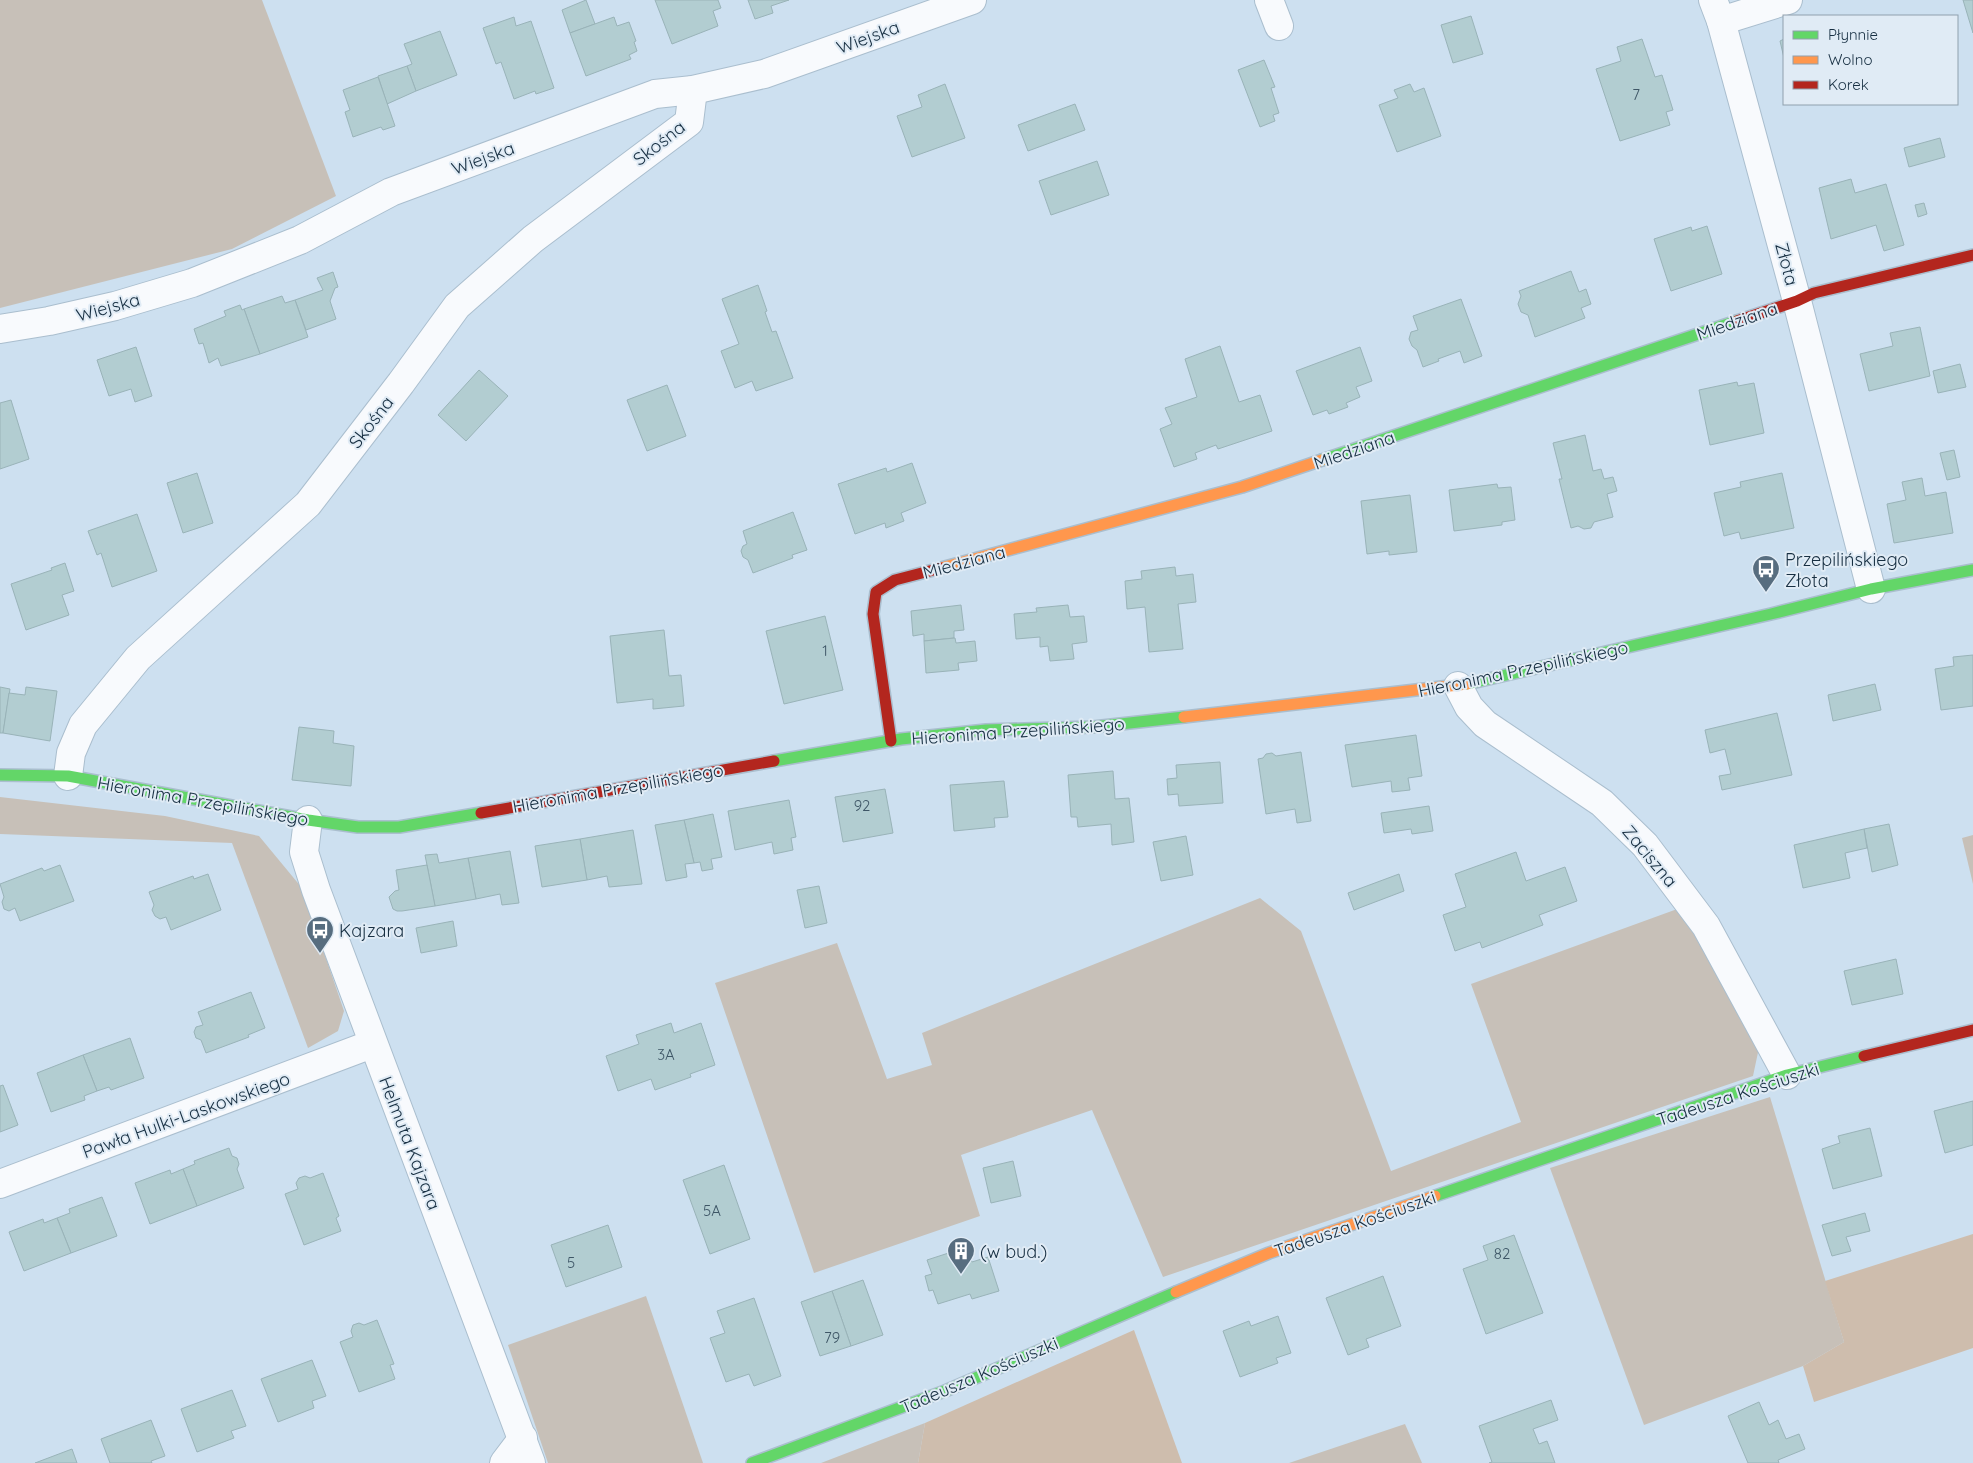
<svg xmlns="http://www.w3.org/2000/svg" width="1973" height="1463" viewBox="0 0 1973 1463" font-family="Quicksand,sans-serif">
	<rect width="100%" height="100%" fill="#cde0f0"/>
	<g fill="#c7c0b8">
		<path d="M 0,0 L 262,0 L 336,196 L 232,249 L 0,308 Z"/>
		<path d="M 0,797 L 165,816 L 259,836 L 302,888 L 344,1011 L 338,1031 L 308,1048 L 232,843 L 0,834 Z"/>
		<path d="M 1973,835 L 1973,884 L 1962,838 Z"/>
		<path d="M 1260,898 L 1301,931 L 1391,1171 L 1521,1122 L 1471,984 L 1680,908 L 1760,1043 L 1753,1076 L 1163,1277 L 1092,1110 L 961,1155 L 980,1216 L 814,1273 L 715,983 L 837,943 L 887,1079 L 932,1065 L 922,1033 Z"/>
		<path d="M 1770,1097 L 1844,1342 L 1803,1366 L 1644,1425 L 1550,1168 Z"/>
		<path d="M 646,1296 L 703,1463 L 548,1463 L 508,1345 Z"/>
		<path d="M 925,1423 L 918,1463 L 821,1463 Z"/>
		<path d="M 1405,1424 L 1422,1463 L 1289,1463 Z"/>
	</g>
	<g fill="#cebdad">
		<path d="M 1973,1234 L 1973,1348 L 1814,1402 L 1803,1366 L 1844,1342 L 1825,1281 Z"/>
		<path d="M 1134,1330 L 1182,1463 L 918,1463 L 925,1423 Z"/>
	</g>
	<g fill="#b2cdd1" stroke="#99b3b8">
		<path d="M 586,0 L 595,24 L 570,33 L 562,10 Z"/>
		<path d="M 655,0 L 718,0 L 721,8 L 713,11 L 718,26 L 672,44 Z"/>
		<path d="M 748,0 L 789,0 L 771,6 L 773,13 L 755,19 Z"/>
		<path d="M 1963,0 L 1973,0 L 1973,33 Z"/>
		<path d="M 1471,16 L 1483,54 L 1453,63 L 1441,25 Z"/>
		<path d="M 514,17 L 516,26 L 531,21 L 554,88 L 536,94 L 535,91 L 514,99 L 501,62 L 496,64 L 483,28 Z"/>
		<path d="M 614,17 L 617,26 L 629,22 L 636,41 L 634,42 L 637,51 L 629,55 L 631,59 L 586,76 L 570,33 Z"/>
		<path d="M 440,31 L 457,75 L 416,91 L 407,66 L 412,64 L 404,44 Z"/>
		<path d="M 1642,39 L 1655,77 L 1662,75 L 1673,110 L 1666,112 L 1670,125 L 1620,141 L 1596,69 L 1621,61 L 1617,47 Z"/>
		<path d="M 1784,39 L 1784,58 L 1780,41 Z"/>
		<path d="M 1264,60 L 1275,87 L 1271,88 L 1279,113 L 1273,115 L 1275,121 L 1260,127 L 1238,70 Z"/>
		<path d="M 407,66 L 416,91 L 387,104 L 378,76 Z"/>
		<path d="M 378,77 L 395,126 L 383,130 L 381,127 L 353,137 L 345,112 L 350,110 L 343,90 Z"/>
		<path d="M 945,84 L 965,138 L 912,157 L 897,116 L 922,107 L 918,95 Z"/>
		<path d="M 1410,84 L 1414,92 L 1424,88 L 1441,136 L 1397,152 L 1379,105 L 1398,98 L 1394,90 Z"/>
		<path d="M 1075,104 L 1085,130 L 1028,151 L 1018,125 Z"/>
		<path d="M 1940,138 L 1945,157 L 1909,167 L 1904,148 Z"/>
		<path d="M 1097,161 L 1109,195 L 1051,215 L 1039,181 Z"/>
		<path d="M 1851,179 L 1855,193 L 1886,184 L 1904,245 L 1884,251 L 1876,225 L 1831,239 L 1819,188 Z"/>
		<path d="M 1924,203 L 1927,214 L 1918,217 L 1915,205 Z"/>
		<path d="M 1707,226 L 1722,274 L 1671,291 L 1654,239 L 1691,227 L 1692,231 Z"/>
		<path d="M 1571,271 L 1579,292 L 1586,289 L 1591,304 L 1581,308 L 1585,318 L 1535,337 L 1528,315 L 1521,312 L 1518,304 L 1521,296 L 1519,291 Z"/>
		<path d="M 333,272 L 338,287 L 335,288 L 330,301 L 336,319 L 306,330 L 295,300 L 323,290 L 317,278 Z"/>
		<path d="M 758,285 L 767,311 L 765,312 L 772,332 L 776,331 L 793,378 L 756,391 L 752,381 L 735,388 L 721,351 L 739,344 L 722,299 Z"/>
		<path d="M 282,296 L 285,303 L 295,300 L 308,337 L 260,354 L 244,309 Z"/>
		<path d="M 1461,299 L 1482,356 L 1464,363 L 1460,351 L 1438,359 L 1439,361 L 1423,367 L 1417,350 L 1412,346 L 1409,339 L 1411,332 L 1418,330 L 1413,316 Z"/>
		<path d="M 240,305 L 242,310 L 244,309 L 260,354 L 221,366 L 218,358 L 209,363 L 203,343 L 199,344 L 194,329 L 226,316 L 224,311 Z"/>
		<path d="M 1920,327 L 1930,376 L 1869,391 L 1860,354 L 1893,346 L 1890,333 Z"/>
		<path d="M 1220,346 L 1239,402 L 1260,395 L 1272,431 L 1218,449 L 1216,445 L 1195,453 L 1197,459 L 1174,467 L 1160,429 L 1172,424 L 1165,408 L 1197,397 L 1185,359 Z"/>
		<path d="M 136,347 L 152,396 L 135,402 L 131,389 L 109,396 L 97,360 Z"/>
		<path d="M 1360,347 L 1372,381 L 1356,387 L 1360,397 L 1346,403 L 1348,407 L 1329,414 L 1327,410 L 1313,415 L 1296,371 Z"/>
		<path d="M 1960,364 L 1966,387 L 1938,393 L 1933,371 Z"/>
		<path d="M 479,370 L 508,396 L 466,441 L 438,415 Z"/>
		<path d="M 1737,382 L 1738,386 L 1754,383 L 1764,433 L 1710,445 L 1699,390 Z"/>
		<path d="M 667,385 L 686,436 L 647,451 L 627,400 Z"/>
		<path d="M 11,400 L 29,459 L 0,469 L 0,403 Z"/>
		<path d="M 1585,435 L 1593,471 L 1601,469 L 1604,479 L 1613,477 L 1617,491 L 1607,494 L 1613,517 L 1594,522 L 1591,528 L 1584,529 L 1578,526 L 1571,528 L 1559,479 L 1562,479 L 1553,443 Z"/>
		<path d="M 1954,450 L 1960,477 L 1947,480 L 1940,453 Z"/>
		<path d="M 912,463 L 926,503 L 901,513 L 904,521 L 886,528 L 885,523 L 855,534 L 838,484 L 886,468 L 887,472 Z"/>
		<path d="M 197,473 L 213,523 L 183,533 L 167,483 Z"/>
		<path d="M 1782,473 L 1794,528 L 1741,539 L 1739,532 L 1724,536 L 1714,493 L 1741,487 L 1740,482 Z"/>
		<path d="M 1922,478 L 1925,496 L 1946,492 L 1953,533 L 1894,543 L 1887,504 L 1906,500 L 1902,482 Z"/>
		<path d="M 1497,484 L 1498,488 L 1511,487 L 1515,520 L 1502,522 L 1502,525 L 1454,531 L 1449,490 Z"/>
		<path d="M 1410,495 L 1417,552 L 1389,555 L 1389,551 L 1367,554 L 1361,501 Z"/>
		<path d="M 793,512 L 807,550 L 792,555 L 793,558 L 753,573 L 748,560 L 743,557 L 741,551 L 743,546 L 747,544 L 743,531 Z"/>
		<path d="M 137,514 L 157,571 L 112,587 L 101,553 L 97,555 L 88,531 Z"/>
		<path d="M 65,563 L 74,591 L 62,595 L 69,615 L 26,630 L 11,584 L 52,570 L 51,568 Z"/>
		<path d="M 1175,567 L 1176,576 L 1193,574 L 1196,602 L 1178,604 L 1183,649 L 1149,652 L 1145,607 L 1127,609 L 1125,581 L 1142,579 L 1141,571 Z"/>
		<path d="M 961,605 L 964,630 L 954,631 L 954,638 L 924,641 L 924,634 L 913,636 L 911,611 Z"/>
		<path d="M 1068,605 L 1070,617 L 1084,616 L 1087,642 L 1072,644 L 1074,659 L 1050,661 L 1048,646 L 1040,647 L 1040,637 L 1016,639 L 1014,614 L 1037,612 L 1036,608 Z"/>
		<path d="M 825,616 L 843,690 L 784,704 L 766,631 Z"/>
		<path d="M 664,630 L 669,676 L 681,675 L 684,706 L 653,709 L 653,699 L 617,703 L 610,636 Z"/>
		<path d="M 955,638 L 956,643 L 975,641 L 977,661 L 958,663 L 959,670 L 926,673 L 924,641 Z"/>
		<path d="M 1973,655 L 1973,706 L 1941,710 L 1935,669 L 1954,666 L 1953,657 Z"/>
		<path d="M 1875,684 L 1881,710 L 1833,721 L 1828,695 Z"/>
		<path d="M 0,687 L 10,689 L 3,733 L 0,733 Z"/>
		<path d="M 26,687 L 57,691 L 50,741 L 3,733 L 9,693 L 25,695 Z"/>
		<path d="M 1777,713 L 1792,775 L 1722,790 L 1719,776 L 1731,774 L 1725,749 L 1710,753 L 1705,730 Z"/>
		<path d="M 299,727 L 334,731 L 333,743 L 354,746 L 351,786 L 292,780 Z"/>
		<path d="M 1416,735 L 1422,776 L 1408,778 L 1410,790 L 1392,792 L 1391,781 L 1352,787 L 1345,745 Z"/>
		<path d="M 1301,752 L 1311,821 L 1297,823 L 1295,809 L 1266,814 L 1258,759 L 1263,758 L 1266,754 L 1272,753 L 1276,756 Z"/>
		<path d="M 1220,762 L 1223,803 L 1179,806 L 1178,794 L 1168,795 L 1167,779 L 1177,778 L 1176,765 Z"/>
		<path d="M 1113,771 L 1115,799 L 1129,798 L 1134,842 L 1112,845 L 1111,824 L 1078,827 L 1077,817 L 1071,817 L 1068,775 Z"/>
		<path d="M 1004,781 L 1008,817 L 994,818 L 995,827 L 954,831 L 950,785 Z"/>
		<path d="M 885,789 L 893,833 L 843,842 L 835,797 Z"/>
		<path d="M 789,800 L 796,837 L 791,838 L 793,850 L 774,854 L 772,842 L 735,850 L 728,811 Z"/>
		<path d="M 1429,806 L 1433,831 L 1412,834 L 1411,829 L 1384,833 L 1381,813 Z"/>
		<path d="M 713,814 L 722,857 L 711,859 L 713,869 L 702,871 L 700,862 L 694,863 L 684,820 Z"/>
		<path d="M 684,820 L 694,863 L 685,864 L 687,877 L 666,881 L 655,825 Z"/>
		<path d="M 1889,824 L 1898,865 L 1872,872 L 1864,829 Z"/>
		<path d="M 1864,829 L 1867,848 L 1845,853 L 1850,878 L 1803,888 L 1794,845 Z"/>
		<path d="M 633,830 L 642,884 L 609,887 L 607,876 L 587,880 L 580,839 Z"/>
		<path d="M 1186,836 L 1193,875 L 1161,881 L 1153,842 Z"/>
		<path d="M 580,839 L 587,880 L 542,887 L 535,846 Z"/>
		<path d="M 510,851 L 519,903 L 502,905 L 500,894 L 476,899 L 468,858 Z"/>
		<path d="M 1516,852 L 1526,881 L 1565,867 L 1577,901 L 1539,915 L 1543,925 L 1482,948 L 1480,942 L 1455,951 L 1443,915 L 1466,907 L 1455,874 Z"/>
		<path d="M 437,854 L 439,863 L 468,858 L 476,899 L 435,906 L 425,855 Z"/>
		<path d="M 60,865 L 74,901 L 20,921 L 15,908 L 9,911 L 4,909 L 2,902 L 4,897 L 0,884 L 42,868 L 44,871 Z"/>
		<path d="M 427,865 L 435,906 L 402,911 L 397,911 L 393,909 L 389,897 L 395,891 L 399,890 L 396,870 Z"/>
		<path d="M 208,874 L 221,910 L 171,930 L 166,917 L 160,919 L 155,916 L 152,910 L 154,905 L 149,892 L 193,876 L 194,879 Z"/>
		<path d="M 1399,874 L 1404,891 L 1354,910 L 1348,893 Z"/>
		<path d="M 819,886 L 827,923 L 805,928 L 797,890 Z"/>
		<path d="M 453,921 L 457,946 L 421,953 L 416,928 Z"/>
		<path d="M 1896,959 L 1903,994 L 1852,1005 L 1844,971 Z"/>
		<path d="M 251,992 L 265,1028 L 248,1035 L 249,1037 L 206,1053 L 201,1040 L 196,1038 L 194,1032 L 196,1027 L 203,1025 L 198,1012 Z"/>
		<path d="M 671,1023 L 674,1033 L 701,1023 L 715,1065 L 690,1074 L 691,1077 L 655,1090 L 651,1079 L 618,1091 L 606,1056 L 639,1044 L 636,1035 Z"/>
		<path d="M 130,1038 L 144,1078 L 111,1090 L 109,1087 L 97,1091 L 83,1055 Z"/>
		<path d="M 83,1055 L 97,1091 L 84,1096 L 85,1100 L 51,1112 L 37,1073 Z"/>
		<path d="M 3,1085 L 18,1125 L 0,1132 L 0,1086 Z"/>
		<path d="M 1973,1101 L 1973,1145 L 1945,1153 L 1934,1111 Z"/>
		<path d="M 1870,1128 L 1882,1176 L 1833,1189 L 1822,1149 L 1840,1143 L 1838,1136 Z"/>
		<path d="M 229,1148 L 232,1156 L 237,1158 L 239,1164 L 237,1169 L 244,1188 L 197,1206 L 183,1169 L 195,1164 L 194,1161 Z"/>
		<path d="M 1013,1161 L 1021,1196 L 991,1203 L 983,1168 Z"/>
		<path d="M 724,1165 L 750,1239 L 710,1254 L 683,1180 Z"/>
		<path d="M 183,1169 L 197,1206 L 150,1224 L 135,1183 L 170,1170 L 171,1174 Z"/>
		<path d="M 323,1173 L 339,1216 L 336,1218 L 341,1231 L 304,1245 L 285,1194 L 298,1189 L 296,1183 L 299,1178 L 305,1176 L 310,1178 Z"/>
		<path d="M 102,1197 L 117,1236 L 71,1253 L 57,1218 L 70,1213 L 69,1209 Z"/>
		<path d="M 1865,1213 L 1870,1231 L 1846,1237 L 1851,1251 L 1832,1256 L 1822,1225 Z"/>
		<path d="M 57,1218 L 71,1253 L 24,1271 L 9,1232 L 43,1219 L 44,1223 Z"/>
		<path d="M 608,1225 L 622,1267 L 566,1287 L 551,1245 Z"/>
		<path d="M 1514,1235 L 1543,1313 L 1486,1334 L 1463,1269 L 1488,1260 L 1483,1246 Z"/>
		<path d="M 967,1247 L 972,1262 L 988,1257 L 999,1291 L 972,1299 L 970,1294 L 938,1304 L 933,1290 L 929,1291 L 925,1276 L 932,1274 L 927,1260 Z"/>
		<path d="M 1383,1276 L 1401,1326 L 1366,1339 L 1369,1347 L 1348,1355 L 1326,1298 Z"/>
		<path d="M 863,1280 L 883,1335 L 851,1346 L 832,1291 Z"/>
		<path d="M 832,1291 L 851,1346 L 820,1356 L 801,1302 Z"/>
		<path d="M 754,1298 L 781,1376 L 754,1386 L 749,1374 L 726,1382 L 710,1338 L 725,1333 L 717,1311 Z"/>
		<path d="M 1278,1316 L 1291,1353 L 1276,1358 L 1278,1363 L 1240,1377 L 1223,1331 L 1249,1321 L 1251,1326 Z"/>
		<path d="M 377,1320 L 394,1364 L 390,1365 L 395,1379 L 359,1392 L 340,1342 L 353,1337 L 351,1331 L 353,1325 L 359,1323 L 364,1325 Z"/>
		<path d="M 312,1360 L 326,1396 L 312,1401 L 314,1408 L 278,1422 L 261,1379 Z"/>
		<path d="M 232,1390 L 246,1426 L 231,1431 L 234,1438 L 197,1452 L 181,1409 Z"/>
		<path d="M 1551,1400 L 1558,1420 L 1533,1429 L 1539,1444 L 1547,1441 L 1555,1463 L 1489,1463 L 1492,1462 L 1479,1426 Z"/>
		<path d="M 1759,1402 L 1769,1425 L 1778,1420 L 1786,1439 L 1799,1434 L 1805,1449 L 1778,1460 L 1779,1463 L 1748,1463 L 1728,1416 Z"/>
		<path d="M 151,1420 L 165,1456 L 151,1461 L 152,1463 L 110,1463 L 101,1439 Z"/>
		<path d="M 72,1449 L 77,1463 L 35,1463 Z"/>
	</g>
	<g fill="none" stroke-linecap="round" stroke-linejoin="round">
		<defs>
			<g id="street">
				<path d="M 1269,0 L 1279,26"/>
				<path d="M 1713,0 L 1721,21 L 1797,301 L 1871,589"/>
				<path d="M 1721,21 L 1788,0"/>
				<path d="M 0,329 L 49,321 L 115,306 L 192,283 L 300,240 L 391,192 L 655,94 L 693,90 L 764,74 L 972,0"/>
				<path d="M 1458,686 L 1469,707 L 1485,724 L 1602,803 L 1645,845 L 1706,926 L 1787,1075"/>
				<path d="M 68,776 L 71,753 L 83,725 L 138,658 L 308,504 L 401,383 L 457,306 L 533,239 L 689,122 L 693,90"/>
				<path d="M 308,820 L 304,852 L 316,890 L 531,1463"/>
				<path d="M 0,1184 L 372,1044"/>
				<path d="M 504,1463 L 523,1438"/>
			</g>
			<g id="fast">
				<path d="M 1322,460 L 1737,321"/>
				<path d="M 1467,684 L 1771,614 L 1871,589 L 1973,570"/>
				<path d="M 774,761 L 901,739 L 986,730 L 1093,727 L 1184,717"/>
				<path d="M 0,775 L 68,776 L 308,820 L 358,827 L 399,827 L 481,813"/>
				<path d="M 1435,1196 L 1787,1075 L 1864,1056"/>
				<path d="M 752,1463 L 945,1391 L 1176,1292"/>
			</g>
			<g id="slow">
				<path d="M 941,568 L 1242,487 L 1322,460"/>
				<path d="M 1184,717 L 1467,684"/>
				<path d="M 1176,1292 L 1269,1253 L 1435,1196"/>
			</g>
			<g id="jam">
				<path d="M 1737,321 L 1797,301 L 1814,293 L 1973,255"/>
				<path d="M 891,741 L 873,614 L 876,592 L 895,580 L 941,568"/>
				<path d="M 481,813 L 774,761"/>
				<path d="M 1864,1056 L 1973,1030"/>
			</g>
		</defs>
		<use href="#street" stroke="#aabece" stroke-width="30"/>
		<use href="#fast" stroke="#aabece" stroke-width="14"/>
		<use href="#slow" stroke="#aabece" stroke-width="14"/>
		<use href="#jam" stroke="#aabece" stroke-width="14"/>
		<use href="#street" stroke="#f8fafd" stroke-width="28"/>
		<use href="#fast" stroke="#63d668" stroke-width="11"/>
		<use href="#slow" stroke="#ff974d" stroke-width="11"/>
		<use href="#jam" stroke="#b3261e" stroke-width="11"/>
	</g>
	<defs>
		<symbol id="bus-pin" viewBox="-11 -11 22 30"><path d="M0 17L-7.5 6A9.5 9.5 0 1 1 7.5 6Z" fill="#576d7f" stroke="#e0ebf5"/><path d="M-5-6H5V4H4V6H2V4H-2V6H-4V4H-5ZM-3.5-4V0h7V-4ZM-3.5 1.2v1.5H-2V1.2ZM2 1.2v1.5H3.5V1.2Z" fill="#fff"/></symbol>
		<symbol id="building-pin" viewBox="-11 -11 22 30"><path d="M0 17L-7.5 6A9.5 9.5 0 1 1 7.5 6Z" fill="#576d7f" stroke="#e0ebf5"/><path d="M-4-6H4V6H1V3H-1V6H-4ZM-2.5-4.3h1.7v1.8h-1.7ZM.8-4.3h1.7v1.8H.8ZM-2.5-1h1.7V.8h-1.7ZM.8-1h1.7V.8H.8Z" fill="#fff"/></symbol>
	</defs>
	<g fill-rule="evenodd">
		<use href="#bus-pin" x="1750" y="553" width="32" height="43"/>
		<use href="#bus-pin" x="304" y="914" width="32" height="43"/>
		<use href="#building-pin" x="945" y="1235" width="32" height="43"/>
	</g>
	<g text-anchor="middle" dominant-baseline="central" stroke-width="4" stroke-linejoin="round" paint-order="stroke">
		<g font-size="15" fill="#3e5666">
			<text x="1636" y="94">7</text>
			<text x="825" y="650">1</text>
			<text x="862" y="805">92</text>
			<text x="666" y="1054">3A</text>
			<text x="712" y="1210">5A</text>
			<text x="1502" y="1253">82</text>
			<text x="571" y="1262">5</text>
			<text x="832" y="1337">79</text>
		</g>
		<g font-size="18" fill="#172f42" stroke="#e0ebf5">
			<text transform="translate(868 37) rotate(-20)">Wiejska</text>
			<text transform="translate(659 143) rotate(-38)">Skośna</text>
			<text transform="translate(483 158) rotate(-20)">Wiejska</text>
			<text transform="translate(1787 264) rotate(75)">Złota</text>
			<text transform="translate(108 307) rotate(-15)">Wiejska</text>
			<text transform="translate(1737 321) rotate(-19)">Miedziana</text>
			<text transform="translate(371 422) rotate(-52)">Skośna</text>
			<text transform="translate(1354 450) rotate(-19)">Miedziana</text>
			<text transform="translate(964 562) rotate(-15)">Miedziana</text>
			<text transform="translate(1523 669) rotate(-12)">Hieronima Przepilińskiego</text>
			<text transform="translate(1018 731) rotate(-4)">Hieronima Przepilińskiego</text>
			<text transform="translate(618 788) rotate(-10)">Hieronima Przepilińskiego</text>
			<text transform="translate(203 801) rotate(10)">Hieronima Przepilińskiego</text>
			<text transform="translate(1650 856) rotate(50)">Zaciszna</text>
			<text transform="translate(1738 1094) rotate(-18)">Tadeusza Kościuszki</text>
			<text transform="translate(186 1115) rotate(-20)">Pawła Hulki-Laskowskiego</text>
			<text transform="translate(410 1143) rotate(69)">Helmuta Kajzara</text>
			<text transform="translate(1355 1224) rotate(-19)">Tadeusza Kościuszki</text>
			<text transform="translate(979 1375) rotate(-23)">Tadeusza Kościuszki</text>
		</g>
		<g font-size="18" fill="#172f42" stroke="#e0ebf5" text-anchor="start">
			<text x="1785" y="559">Przepilińskiego<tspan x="1785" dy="21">Złota</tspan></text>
			<text x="339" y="930">Kajzara</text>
			<text x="980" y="1251">(w bud.)</text>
		</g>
	</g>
	<rect x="1783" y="15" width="175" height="90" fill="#e0ebf5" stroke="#90a0ad"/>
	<rect x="1793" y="31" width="25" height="8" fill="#63d668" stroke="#90a0ad"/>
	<text x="1828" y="40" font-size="15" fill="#172f42">Płynnie</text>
	<rect x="1793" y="56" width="25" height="8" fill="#ff974d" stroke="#90a0ad"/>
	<text x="1828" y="65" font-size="15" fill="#172f42">Wolno</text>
	<rect x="1793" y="81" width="25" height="8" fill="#b3261e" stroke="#90a0ad"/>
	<text x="1828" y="90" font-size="15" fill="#172f42">Korek</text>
</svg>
